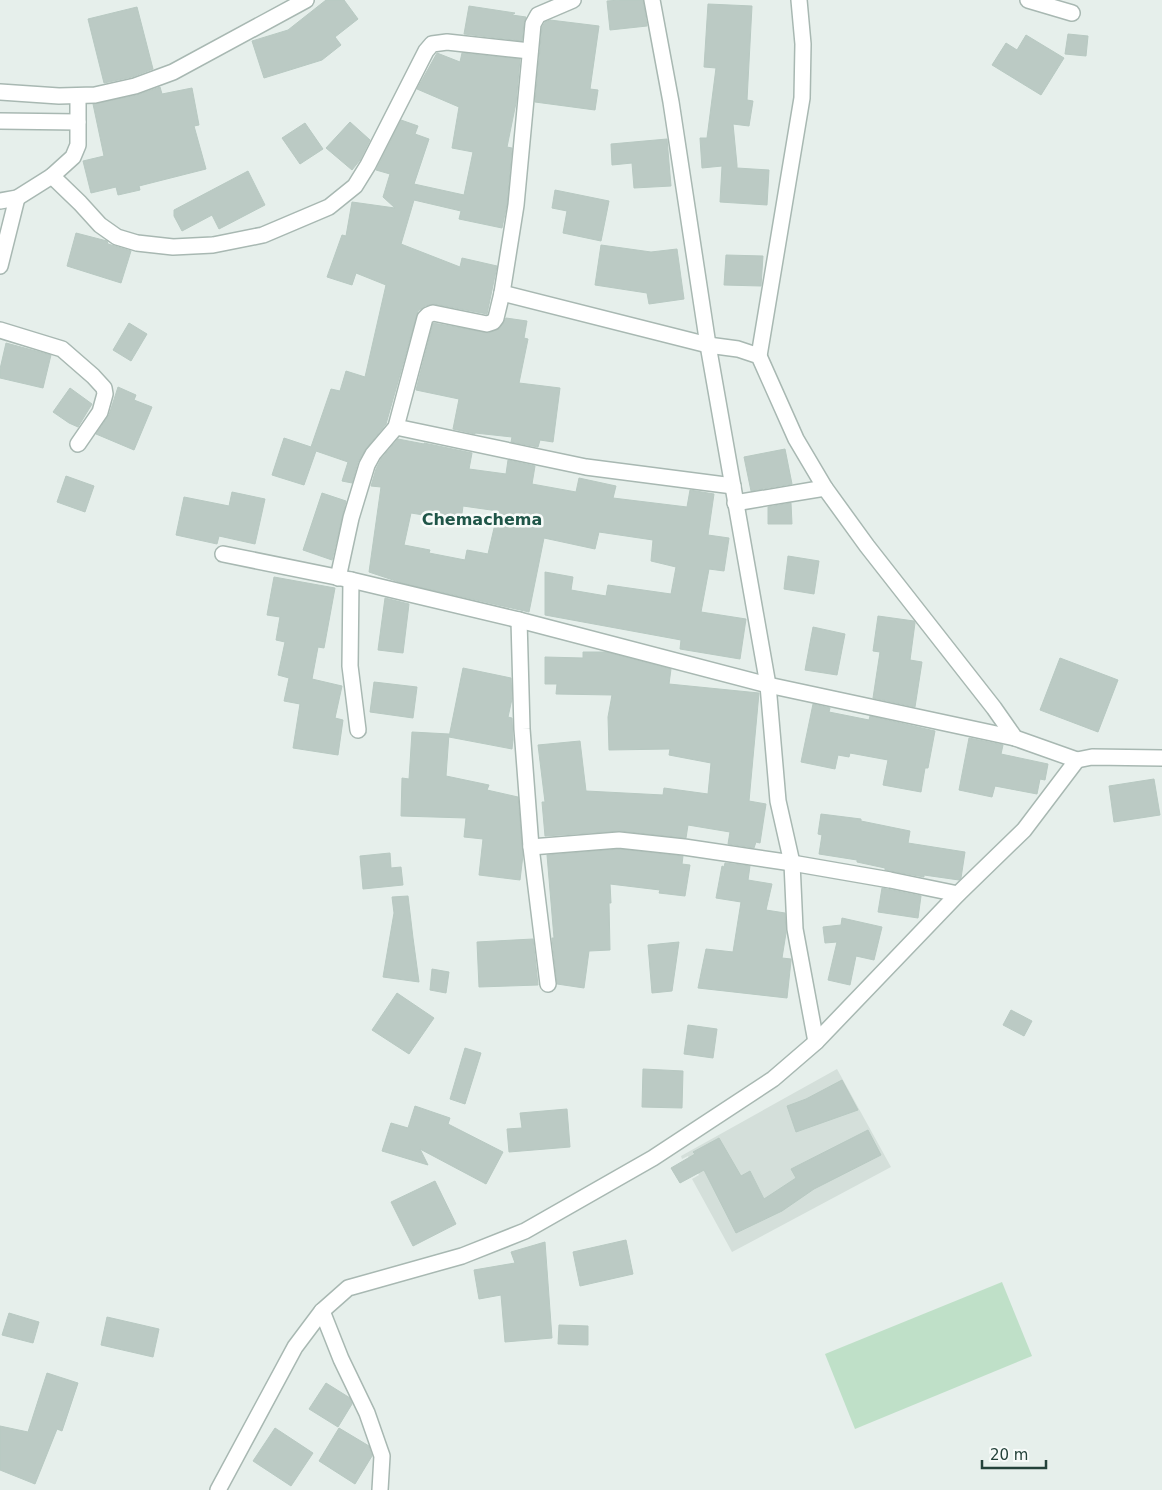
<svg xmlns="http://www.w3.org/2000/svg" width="1162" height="1490" viewBox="0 0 1162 1490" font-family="'DejaVu Sans',sans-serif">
	<rect width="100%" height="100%" fill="#e6efeb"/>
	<path fill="#d4dfda" d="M 837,1069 L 891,1167 L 732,1252 L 692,1179 L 699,1175 L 688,1156 L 682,1159 L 681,1156 Z"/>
	<path fill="#bfe0c8" d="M 1002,1282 L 1032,1356 L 855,1429 L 825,1354 Z"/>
	<g fill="#bbcac4" stroke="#b8c9c2" fill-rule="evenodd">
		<path d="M 326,0 L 344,0 L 358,19 L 335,37 L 341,45 L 322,60 L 264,78 L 252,41 L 288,30 Z"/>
		<path d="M 620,0 L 643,0 L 647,26 L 610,30 L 607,1 Z"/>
		<path d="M 708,4 L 752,6 L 747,100 L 753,101 L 749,126 L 733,124 L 737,165 L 737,168 L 769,170 L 767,205 L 720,202 L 722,166 L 702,168 L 700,138 L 707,138 L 716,68 L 704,67 Z"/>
		<path d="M 469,6 L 515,13 L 512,15 L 526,17 L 524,23 L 522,41 L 464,34 Z"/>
		<path d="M 137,7 L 153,69 L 132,77 L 104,83 L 88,19 Z"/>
		<path d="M 550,20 L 599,26 L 590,89 L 598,90 L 595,110 L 535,102 L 542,27 L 545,22 Z"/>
		<path d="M 1068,34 L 1088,36 L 1086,56 L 1065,54 Z"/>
		<path d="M 1026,35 L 1064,58 L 1041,95 L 992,65 L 1006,43 L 1017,50 Z"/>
		<path d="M 437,53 L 460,62 L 462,53 L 520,59 L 516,103 L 507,147 L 512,148 L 507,204 L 502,228 L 459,219 L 461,211 L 414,200 L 401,244 L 460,267 L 462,258 L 497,266 L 487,314 L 434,304 L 425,306 L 418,311 L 386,424 L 365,450 L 358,462 L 352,483 L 342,481 L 348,462 L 316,451 L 304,485 L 272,475 L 284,438 L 311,447 L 331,389 L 340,391 L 346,371 L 365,377 L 386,285 L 356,273 L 352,285 L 327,277 L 342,235 L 346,236 L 352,202 L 395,208 L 383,197 L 390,174 L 376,170 L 401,120 L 418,126 L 415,134 L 429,139 L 414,184 L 464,195 L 473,152 L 452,148 L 459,107 L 417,89 Z"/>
		<path d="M 160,87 L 162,94 L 192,88 L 199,125 L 194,126 L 206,169 L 139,186 L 140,190 L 118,195 L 116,187 L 91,193 L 83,161 L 104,156 L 93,104 L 137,95 Z"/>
		<path d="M 350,122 L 370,140 L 360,160 L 352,170 L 326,148 Z"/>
		<path d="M 305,123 L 323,149 L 300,164 L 282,138 Z"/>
		<path d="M 667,139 L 671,186 L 634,188 L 632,163 L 612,165 L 611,144 Z"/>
		<path d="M 248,171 L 265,205 L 219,229 L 212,215 L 182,231 L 174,216 L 174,210 Z"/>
		<path d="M 555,190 L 609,201 L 601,241 L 563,233 L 567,211 L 552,208 Z"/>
		<path d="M 76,233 L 107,241 L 108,244 L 131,251 L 121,283 L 67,266 Z"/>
		<path d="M 601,245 L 651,252 L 677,249 L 684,299 L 649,304 L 647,293 L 595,285 Z"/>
		<path d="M 726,255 L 763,256 L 761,286 L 724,285 Z"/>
		<path d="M 506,318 L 527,321 L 524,338 L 528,339 L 519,383 L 560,388 L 553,442 L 540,440 L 538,447 L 511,442 L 512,437 L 475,433 L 475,434 L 453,429 L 459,399 L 416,390 L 433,323 L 489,333 L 500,328 Z"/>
		<path d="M 129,323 L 147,334 L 131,361 L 113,350 Z"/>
		<path d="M 6,343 L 51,355 L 43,388 L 0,378 L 0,369 Z"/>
		<path d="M 118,387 L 136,395 L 134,400 L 152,407 L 134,450 L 96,434 L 109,415 Z"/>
		<path d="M 70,388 L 92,404 L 78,427 L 69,423 L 53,412 Z"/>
		<path d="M 398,439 L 424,444 L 424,443 L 472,453 L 469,469 L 506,474 L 508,460 L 535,466 L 532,484 L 576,492 L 579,478 L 616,486 L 613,498 L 687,507 L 690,490 L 714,494 L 708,535 L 729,538 L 724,571 L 709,569 L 701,612 L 746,619 L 740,659 L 680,649 L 681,640 L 545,615 L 545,572 L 573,577 L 571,590 L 606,596 L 608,585 L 671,594 L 676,567 L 651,561 L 653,540 L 599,532 L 595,549 L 544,538 L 529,612 L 402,583 L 369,572 L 381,487 L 371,486 L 376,469 L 381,459 ZM 463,506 L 498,511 L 488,554 L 467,550 L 465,560 L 429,553 L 430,550 L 404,545 L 411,513 L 461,521 Z"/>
		<path d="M 785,449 L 792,484 L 751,491 L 744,457 Z"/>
		<path d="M 66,476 L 94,486 L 85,512 L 57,502 Z"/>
		<path d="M 232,492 L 265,499 L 255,544 L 219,536 L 217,544 L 176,535 L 184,497 L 229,506 Z"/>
		<path d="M 322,493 L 346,501 L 332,560 L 303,550 Z"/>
		<path d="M 791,503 L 792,524 L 768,524 L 768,507 Z"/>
		<path d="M 788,556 L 819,561 L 814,594 L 784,589 Z"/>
		<path d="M 274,577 L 335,588 L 324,648 L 318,647 L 312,679 L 342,686 L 335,718 L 343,720 L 338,755 L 293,748 L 300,704 L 284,701 L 289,678 L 278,675 L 285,642 L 276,640 L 280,617 L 267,615 Z"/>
		<path d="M 385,598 L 409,604 L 403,653 L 378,650 Z"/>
		<path d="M 878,616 L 914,621 L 915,623 L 910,660 L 922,662 L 915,707 L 873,698 L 880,652 L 873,651 Z"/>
		<path d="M 813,627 L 845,634 L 837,675 L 805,670 Z"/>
		<path d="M 583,652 L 606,652 L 671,669 L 669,684 L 759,693 L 749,801 L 766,804 L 760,843 L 756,842 L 754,848 L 728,844 L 730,832 L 688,825 L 686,838 L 620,831 L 545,836 L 542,802 L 545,802 L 538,745 L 580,741 L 586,791 L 663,795 L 664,788 L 708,794 L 711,763 L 669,755 L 670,749 L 609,750 L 608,717 L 612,695 L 556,694 L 557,684 L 545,684 L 545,657 L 583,658 Z"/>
		<path d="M 1060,658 L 1118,680 L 1098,732 L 1040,710 Z"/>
		<path d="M 463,668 L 511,678 L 512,699 L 508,717 L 512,718 L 513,740 L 512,749 L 449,737 Z"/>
		<path d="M 374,682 L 417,687 L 413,718 L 370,712 Z"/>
		<path d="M 813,704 L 830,708 L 829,712 L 869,720 L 870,716 L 935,731 L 928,768 L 925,768 L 921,792 L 883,785 L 888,760 L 850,753 L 849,757 L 838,755 L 835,769 L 801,762 Z"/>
		<path d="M 412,732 L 449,734 L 446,776 L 489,785 L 487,790 L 518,797 L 523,855 L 520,880 L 479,875 L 483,839 L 464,837 L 466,818 L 401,816 L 402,778 L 409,779 Z"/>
		<path d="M 969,738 L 1003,745 L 1001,754 L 1048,764 L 1045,780 L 1040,779 L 1037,794 L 995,786 L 992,797 L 959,790 Z"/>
		<path d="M 1154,779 L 1160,815 L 1114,822 L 1109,786 Z"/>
		<path d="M 821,814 L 861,819 L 861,821 L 910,831 L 908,843 L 965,852 L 961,878 L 959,880 L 924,875 L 924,877 L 885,870 L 885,868 L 857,862 L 857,860 L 819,854 L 822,835 L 818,834 Z"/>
		<path d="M 619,849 L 683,856 L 682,864 L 690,865 L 685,896 L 659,893 L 660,890 L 610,884 L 611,903 L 609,903 L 610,950 L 589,951 L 584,988 L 557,984 L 552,938 L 554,938 L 547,855 Z"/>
		<path d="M 390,853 L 391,868 L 401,867 L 403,885 L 363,889 L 360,856 Z"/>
		<path d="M 725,863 L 750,866 L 748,880 L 772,884 L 766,910 L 785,913 L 786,933 L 782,958 L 791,959 L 791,961 L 787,998 L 698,988 L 706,949 L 733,952 L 741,902 L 716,898 L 722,866 L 724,867 Z"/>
		<path d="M 882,888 L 921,896 L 918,918 L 878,912 Z"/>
		<path d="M 408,896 L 413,938 L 419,982 L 383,977 L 394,913 L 392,897 Z"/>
		<path d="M 842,918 L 882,927 L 874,960 L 856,956 L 850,985 L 828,980 L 837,942 L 825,943 L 823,927 L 841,925 Z"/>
		<path d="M 533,939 L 538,985 L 479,987 L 477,942 Z"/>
		<path d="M 679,942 L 672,991 L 652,993 L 648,945 Z"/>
		<path d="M 432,969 L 449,972 L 446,993 L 430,990 Z"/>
		<path d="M 397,993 L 434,1018 L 409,1054 L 372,1030 Z"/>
		<path d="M 1011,1010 L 1032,1021 L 1024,1036 L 1003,1025 Z"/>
		<path d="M 688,1025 L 717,1029 L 713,1058 L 684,1054 Z"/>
		<path d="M 465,1048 L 481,1053 L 465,1104 L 450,1099 Z"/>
		<path d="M 643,1069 L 683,1071 L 682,1108 L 642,1107 Z"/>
		<path d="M 842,1080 L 858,1110 L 796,1132 L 787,1106 L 806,1099 Z"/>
		<path d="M 415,1106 L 450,1118 L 448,1124 L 503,1152 L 486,1184 L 420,1149 L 428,1165 L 382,1151 L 391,1123 L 408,1128 Z"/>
		<path d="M 567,1109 L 570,1147 L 509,1152 L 507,1129 L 522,1128 L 520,1113 Z"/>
		<path d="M 868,1130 L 881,1155 L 814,1189 L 782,1211 L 736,1233 L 704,1170 L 680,1183 L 671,1168 L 695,1154 L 693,1152 L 719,1138 L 741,1176 L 750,1171 L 764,1199 L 796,1178 L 791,1169 Z"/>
		<path d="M 435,1181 L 456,1224 L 413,1246 L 391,1202 Z"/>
		<path d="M 626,1240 L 633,1274 L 580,1286 L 573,1252 Z"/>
		<path d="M 545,1242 L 552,1338 L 505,1342 L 501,1295 L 479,1299 L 474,1270 L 515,1263 L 511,1252 Z"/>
		<path d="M 9,1313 L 39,1322 L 33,1343 L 2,1335 Z"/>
		<path d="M 107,1317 L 159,1329 L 153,1357 L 101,1345 Z"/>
		<path d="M 559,1325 L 588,1326 L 588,1345 L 558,1344 Z"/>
		<path d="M 47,1373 L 78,1383 L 62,1431 L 57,1429 L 35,1484 L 0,1470 L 0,1426 L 28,1432 Z"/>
		<path d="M 326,1383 L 350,1398 L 352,1404 L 338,1427 L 309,1409 Z"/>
		<path d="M 275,1428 L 313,1453 L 291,1486 L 253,1461 Z"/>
		<path d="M 339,1428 L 369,1446 L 372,1456 L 355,1484 L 319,1461 Z"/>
	</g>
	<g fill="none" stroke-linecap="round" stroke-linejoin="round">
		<defs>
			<g id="minor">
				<path d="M 652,0 L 671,102 L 708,345 L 768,685 L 778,801 L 792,863 L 795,929 L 816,1042"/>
				<path d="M 1028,0 L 1072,13"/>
				<path d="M 0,92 L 59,96 L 95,95 L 135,86 L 173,72 L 306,0"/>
				<path d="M 0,121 L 78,122"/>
				<path d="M 52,176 L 80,203 L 100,225 L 117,237 L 137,243 L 173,247 L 213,245 L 263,235 L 329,207 L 355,186 L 368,165 L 426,51 L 432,44 L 447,42 L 530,51"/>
				<path d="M 0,201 L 17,198 L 52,176 L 73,157 L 78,145 L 78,96"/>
				<path d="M 0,266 L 17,198"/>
				<path d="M 0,330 L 62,349 L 93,376 L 104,388 L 105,394 L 100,412 L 78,444"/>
				<path d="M 759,356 L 802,98 L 803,44 L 799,0"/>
				<path d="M 396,427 L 586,467 L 733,486"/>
				<path d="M 735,503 L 825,488"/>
				<path d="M 223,554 L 351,580 L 519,620 L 768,685 L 1015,738"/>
				<path d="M 338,578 L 351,518 L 367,465 L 373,454 L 396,427 L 425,318 L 428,315 L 433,313 L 487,324 L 493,322 L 496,318 L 502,293 L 516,205 L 533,24 L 538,15 L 573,0"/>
				<path d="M 351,580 L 350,666 L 358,730"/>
				<path d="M 519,620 L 522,729 L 531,847 L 548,984"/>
				<path d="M 1077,760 L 1092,757 L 1162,758"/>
				<path d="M 531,847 L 619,840 L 684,847 L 792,863 L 890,880 L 958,894"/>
				<path d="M 322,1311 L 341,1359 L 367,1413 L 382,1456 L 380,1490"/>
				<path d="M 218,1490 L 295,1347 L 322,1311 L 348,1288 L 462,1256 L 525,1231 L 653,1158 L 773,1079 L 816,1042 L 958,894 L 1024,830 L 1077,760 L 1015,738 L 994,708 L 867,546 L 825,488 L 796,439 L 759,356 L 738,349 L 708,345 L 502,293"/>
			</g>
		</defs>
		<use href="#minor" stroke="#a8b8b2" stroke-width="18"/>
		<use href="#minor" stroke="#fff" stroke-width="15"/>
	</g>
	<g text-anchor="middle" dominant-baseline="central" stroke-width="5" stroke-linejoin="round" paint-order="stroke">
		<g font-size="16" font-weight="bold" fill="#1f5548" stroke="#f7fbf9">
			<text x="482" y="519">Chemachema</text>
		</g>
	</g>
	<path d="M982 1460v8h64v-8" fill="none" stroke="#24423a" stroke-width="2.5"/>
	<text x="990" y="1460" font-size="15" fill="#24423a" stroke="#f7fbf9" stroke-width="4" paint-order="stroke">20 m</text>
</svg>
